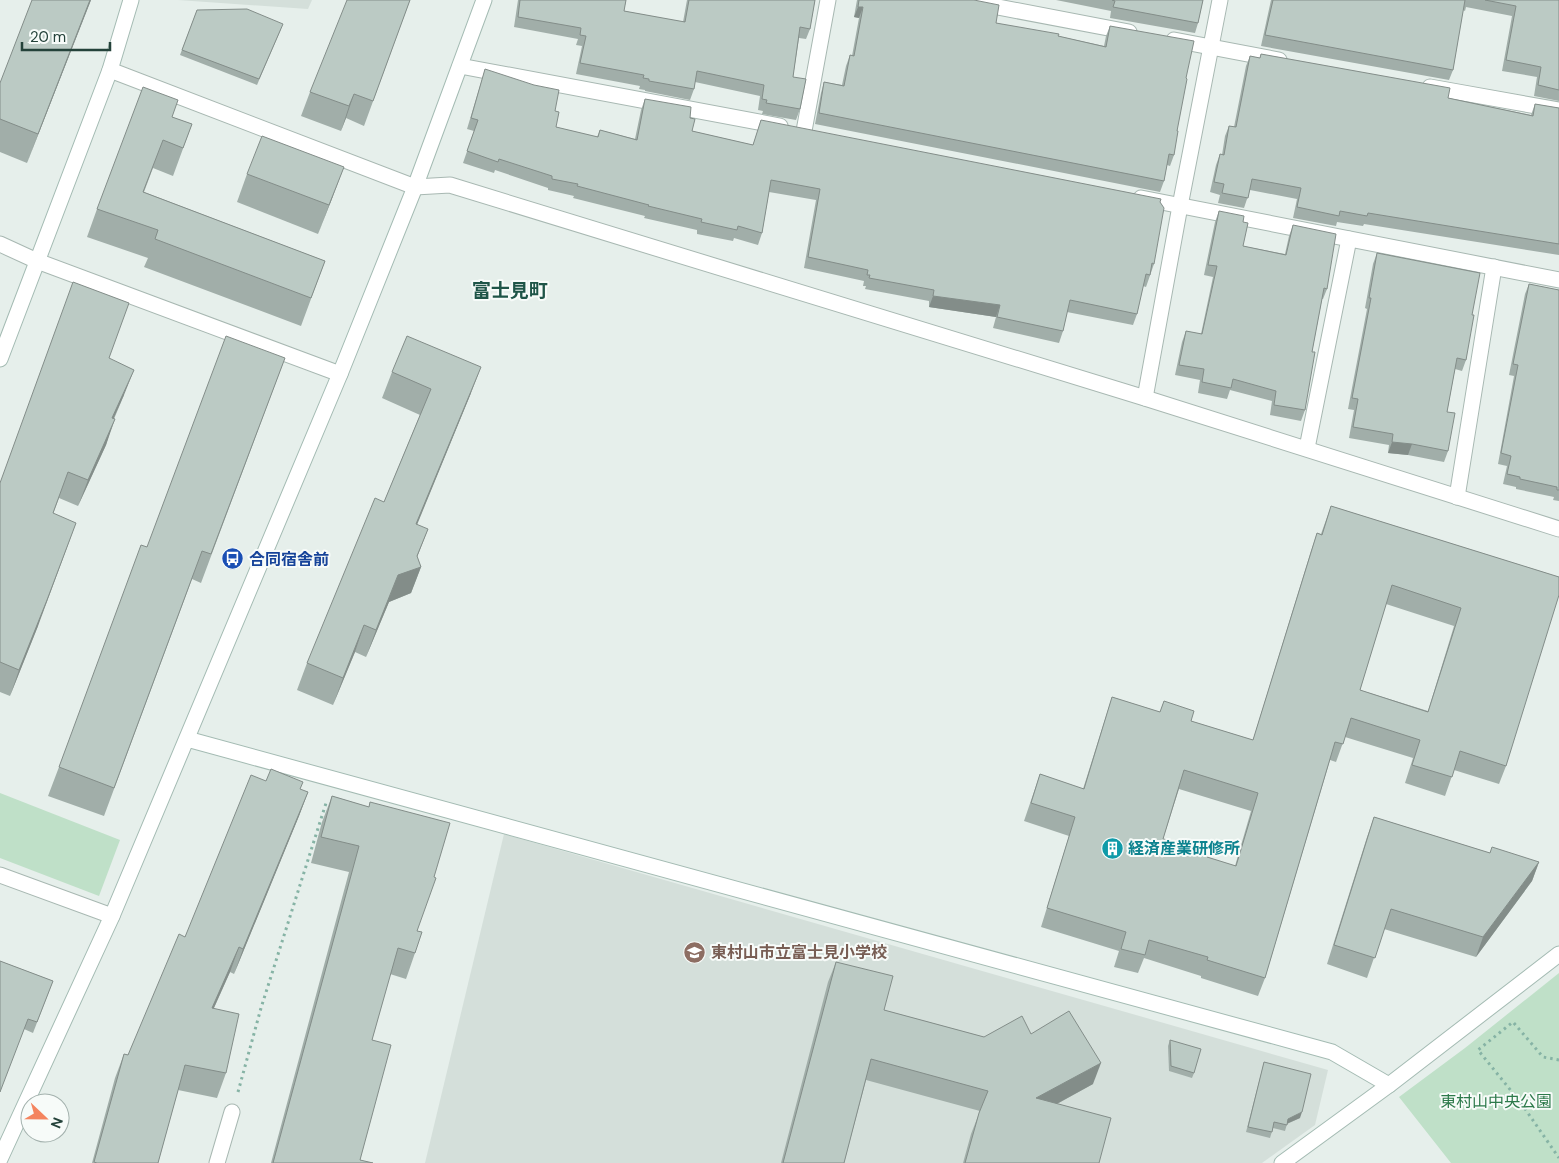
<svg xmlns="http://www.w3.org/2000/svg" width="1559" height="1163" viewBox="0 0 1559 1163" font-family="'DM Sans','Noto Sans JP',sans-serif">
	<rect width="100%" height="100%" fill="#e6efeb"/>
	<g fill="#d4dfda">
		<path d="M 178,0 L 312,0 L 308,9 Z"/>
		<path d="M 504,834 L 1328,1070 L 1315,1125 L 1262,1163 L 425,1163 Z"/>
	</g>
	<g fill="#bfe0c8">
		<path d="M 0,793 L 120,840 L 99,896 L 0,858 Z"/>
		<path d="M 1559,973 L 1559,1163 L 1451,1163 L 1399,1097 L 1465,1048 Z"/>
	</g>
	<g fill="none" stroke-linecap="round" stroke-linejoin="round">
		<defs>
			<g id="lane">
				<path d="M 961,0 L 1129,32"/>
				<path d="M 1174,40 L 1279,60"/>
				<path d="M 1430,87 L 1559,110"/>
				<path d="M 0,244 L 37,261"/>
				<path d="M 1307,448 L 1349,239"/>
				<path d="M 1457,497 L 1494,267"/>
				<path d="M 217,1163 L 232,1112"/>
			</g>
			<g id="street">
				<path d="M 460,66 L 780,126"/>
				<path d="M 110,70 L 415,187 L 450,185 L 1145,398 L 1559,529"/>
				<path d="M 804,131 L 828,0"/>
				<path d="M 1141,198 L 1559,280"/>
				<path d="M 37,261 L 340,374"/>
				<path d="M 1145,398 L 1180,206 L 1220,0"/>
				<path d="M 0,875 L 112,916"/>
			</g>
			<g id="secondary">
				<path d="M 0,359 L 110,70 L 131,0"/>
				<path d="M 187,739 L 1332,1052 L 1389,1085"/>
				<path d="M 0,1159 L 112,916 L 340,374 L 415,187 L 484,0"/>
				<path d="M 1282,1163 L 1389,1085 L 1559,954"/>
			</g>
		</defs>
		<use href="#lane" stroke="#a8b8b2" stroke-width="17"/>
		<use href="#street" stroke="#a8b8b2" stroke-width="17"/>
		<use href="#secondary" stroke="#a4bbb3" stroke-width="17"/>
		<g stroke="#86b3a5" stroke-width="3" stroke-dasharray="2.5 4" stroke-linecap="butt">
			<path d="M 1559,1060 L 1543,1057 L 1513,1022 L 1478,1050 L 1521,1103 L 1559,1158"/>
			<path d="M 238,1092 L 261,1008 L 327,800"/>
		</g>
		<use href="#lane" stroke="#fff" stroke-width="15"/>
		<use href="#street" stroke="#fff" stroke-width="15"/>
		<use href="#secondary" stroke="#fff" stroke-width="15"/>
	</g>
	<g fill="#a1aea9" fill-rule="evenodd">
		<path d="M 91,0 L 27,163 L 0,152 L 0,83 Z"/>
		<path d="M 410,0 L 364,126 L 346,118 L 341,131 L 301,116 L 310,92 Z"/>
		<path d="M 518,0 L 626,0 L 624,11 L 683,22 L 687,0 L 815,0 L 810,29 L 806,39 L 799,38 L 793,77 L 800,109 L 796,120 L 762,114 L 763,111 L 758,110 L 760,96 L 695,82 L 694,89 L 690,100 L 645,91 L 645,90 L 639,89 L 640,86 L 576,74 L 582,46 L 576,45 L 578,39 L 514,27 Z"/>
		<path d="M 857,0 L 974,0 L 996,23 L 1058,36 L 1104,46 L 1106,36 L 1110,26 L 1186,78 L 1177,131 L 1174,155 L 1170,166 L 1167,165 L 1164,181 L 1160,192 L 815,124 L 821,93 L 824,82 L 842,85 L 846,66 L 850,55 L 852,56 L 859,18 L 854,17 Z"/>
		<path d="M 1056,0 L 1203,0 L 1198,23 L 1195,33 L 1110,18 L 1111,11 Z"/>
		<path d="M 1271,0 L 1559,0 L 1559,101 L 1534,96 L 1537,77 L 1502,71 L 1512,16 L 1466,7 L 1465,11 L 1463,10 L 1453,70 L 1449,80 L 1261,46 Z"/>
		<path d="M 197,10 L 281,29 L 257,85 L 180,55 Z"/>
		<path d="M 1261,54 L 1448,98 L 1531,115 L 1535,104 L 1559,108 L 1559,255 L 1364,224 L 1363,226 L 1337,222 L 1336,226 L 1293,218 L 1297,199 L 1250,190 L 1244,208 L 1218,203 L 1220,195 L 1210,192 L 1216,165 L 1220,154 L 1222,155 L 1225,136 L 1229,126 L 1234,127 L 1246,66 L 1250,56 L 1260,58 Z"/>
		<path d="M 485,69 L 555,111 L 556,127 L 597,137 L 600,130 L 635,139 L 641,110 L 645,99 L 690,118 L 692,131 L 753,145 L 761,120 L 1154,264 L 1146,287 L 1143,286 L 1137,314 L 1133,325 L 1067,312 L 1063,331 L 1059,343 L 993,328 L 996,317 L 929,307 L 929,301 L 865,289 L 866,286 L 863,286 L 864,281 L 804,268 L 816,200 L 769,192 L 762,233 L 758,245 L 734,238 L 733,241 L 697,234 L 697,230 L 644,218 L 645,216 L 573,198 L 574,196 L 548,190 L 548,188 L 495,170 L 494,173 L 463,163 L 474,131 L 467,129 Z"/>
		<path d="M 172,117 L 192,124 L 173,176 L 153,168 L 144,192 L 325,261 L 301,326 L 144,267 L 148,258 L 87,237 L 97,209 Z"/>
		<path d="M 247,174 L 333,196 L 318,234 L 237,202 Z"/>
		<path d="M 1219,211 L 1243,222 L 1243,246 L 1285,254 L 1289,236 L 1293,225 L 1327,289 L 1323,299 L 1322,299 L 1312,352 L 1305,410 L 1301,421 L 1270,415 L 1272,401 L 1230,390 L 1227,399 L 1198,393 L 1200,380 L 1175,375 L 1182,342 L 1186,331 L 1201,334 L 1213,277 L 1204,275 L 1215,222 Z"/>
		<path d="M 1377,253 L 1472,315 L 1466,360 L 1462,371 L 1455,369 L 1447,412 L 1448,451 L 1444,462 L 1408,455 L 1388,453 L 1389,445 L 1349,438 L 1354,410 L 1348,409 L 1367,309 L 1365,308 L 1373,264 Z"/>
		<path d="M 1529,284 L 1559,290 L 1559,501 L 1553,500 L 1554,497 L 1516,489 L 1516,487 L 1503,484 L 1507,466 L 1498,464 L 1514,376 L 1509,375 L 1525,294 Z"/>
		<path d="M 109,358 L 124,395 L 114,419 L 106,445 L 78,506 L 59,498 L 53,514 L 38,626 L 10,696 L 0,692 L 0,483 Z"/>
		<path d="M 285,358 L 201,583 L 192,579 L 104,816 L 48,796 L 59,767 L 147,547 Z"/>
		<path d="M 392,372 L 471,393 L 417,525 L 417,557 L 421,567 L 411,593 L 389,602 L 366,657 L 355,652 L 333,705 L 297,690 L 307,663 L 384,502 L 420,415 L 382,398 Z"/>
		<path d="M 1331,506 L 1559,577 L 1506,766 L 1499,784 L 1454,770 L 1445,796 L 1405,783 L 1413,758 L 1345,737 L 1336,762 L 1330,760 L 1265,978 L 1258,996 L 1201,978 L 1201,976 L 1144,958 L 1138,973 L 1114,967 L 1119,951 L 1041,927 L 1069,836 L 1024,821 L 1040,774 L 1083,789 L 1106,716 L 1112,697 L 1160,712 L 1164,701 L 1191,721 L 1253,740 L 1311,551 L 1317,533 L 1321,534 ZM 1386,604 L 1454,626 L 1428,711 L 1360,690 ZM 1179,789 L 1251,811 L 1235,866 L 1207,857 L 1163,839 Z"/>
		<path d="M 266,781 L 308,792 L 299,816 L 234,974 L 230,972 L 214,1008 L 226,1073 L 217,1098 L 178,1090 L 158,1163 L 92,1163 L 115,1078 L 124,1054 L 128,1055 L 185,937 Z"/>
		<path d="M 332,796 L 369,807 L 370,802 L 417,931 L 415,953 L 406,979 L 390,974 L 372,1040 L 360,1160 L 373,1163 L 271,1163 L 349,872 L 311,863 L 322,822 Z"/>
		<path d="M 1374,817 L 1490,853 L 1539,862 L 1532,881 L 1476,957 L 1384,929 L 1367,978 L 1327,964 L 1367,837 Z"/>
		<path d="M 0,961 L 53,981 L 33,1033 L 24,1029 Z"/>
		<path d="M 836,962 L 884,1010 L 984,1037 L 1031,1034 L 1093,1084 L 1057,1104 L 1099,1163 L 963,1163 L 971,1134 L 980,1111 L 866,1080 L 844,1163 L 781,1163 L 828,982 Z"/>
		<path d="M 1170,1040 L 1194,1073 L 1192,1078 L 1169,1071 L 1168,1046 Z"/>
		<path d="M 1264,1062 L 1300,1118 L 1287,1124 L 1285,1131 L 1273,1128 L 1270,1138 L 1246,1132 Z"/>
	</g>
	<g fill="#838d89">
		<path d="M 90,0 L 91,0 L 27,163 L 38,134 Z"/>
		<path d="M 858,7 L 863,7 L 859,18 L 854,17 Z"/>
		<path d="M 354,94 L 346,118 L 341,131 L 349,106 Z"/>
		<path d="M 344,167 L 333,196 L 318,234 L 329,205 Z"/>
		<path d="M 933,296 L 1000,305 L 996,317 L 929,307 Z"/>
		<path d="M 481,367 L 471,393 L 406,551 L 416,524 Z"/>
		<path d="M 134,370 L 124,395 L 102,444 L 112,418 Z"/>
		<path d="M 115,419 L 106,445 L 78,506 L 88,480 Z"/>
		<path d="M 1392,442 L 1412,444 L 1408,455 L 1388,453 Z"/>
		<path d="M 76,523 L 38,626 L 10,696 L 19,670 Z"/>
		<path d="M 428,529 L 412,570 L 421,567 L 411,593 L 389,602 L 366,657 L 376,630 L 398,575 Z"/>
		<path d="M 364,625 L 355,652 L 333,705 L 343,678 Z"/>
		<path d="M 308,792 L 299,816 L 234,974 L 243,949 Z"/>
		<path d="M 1539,862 L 1532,881 L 1476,957 L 1483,937 Z"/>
		<path d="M 239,947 L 230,972 L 203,1032 L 212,1008 Z"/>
		<path d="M 1101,1063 L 1093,1084 L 1029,1119 L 1036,1098 Z"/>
		<path d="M 1302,1112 L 1300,1118 L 1286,1124 L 1288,1119 Z"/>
	</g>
	<g fill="#bbcac4" stroke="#838d89" fill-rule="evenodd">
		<path d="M 32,0 L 90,0 L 38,134 L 0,119 L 0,83 Z"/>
		<path d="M 347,0 L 410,0 L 373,101 L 354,94 L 349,106 L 310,92 Z"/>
		<path d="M 520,0 L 626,0 L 624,11 L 685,22 L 689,0 L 815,0 L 810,29 L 800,27 L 793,77 L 806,79 L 800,109 L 766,103 L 767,100 L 762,99 L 764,85 L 697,71 L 694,89 L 649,81 L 649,79 L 643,78 L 644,75 L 580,63 L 586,36 L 580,35 L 581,28 L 518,17 Z"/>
		<path d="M 859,0 L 974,0 L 999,5 L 996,23 L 1059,34 L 1058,36 L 1106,47 L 1110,26 L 1194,41 L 1186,78 L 1187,79 L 1177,131 L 1178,131 L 1174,155 L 1169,154 L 1164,181 L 819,113 L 824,82 L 844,86 L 850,55 L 854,56 L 863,7 L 858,7 Z"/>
		<path d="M 1112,0 L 1203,0 L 1198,23 L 1113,7 L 1115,1 Z"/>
		<path d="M 1273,0 L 1465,0 L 1453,70 L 1265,35 Z"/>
		<path d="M 1485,0 L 1559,0 L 1559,90 L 1538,85 L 1541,67 L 1506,60 L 1516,6 Z"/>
		<path d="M 247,9 L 283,24 L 259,79 L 182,50 L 197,10 Z"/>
		<path d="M 1261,54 L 1450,88 L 1448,98 L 1533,116 L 1535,104 L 1559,108 L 1559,244 L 1368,213 L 1367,216 L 1340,211 L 1339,216 L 1297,207 L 1301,188 L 1252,179 L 1248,198 L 1222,193 L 1224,184 L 1214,182 L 1220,154 L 1224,155 L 1229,126 L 1236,127 L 1250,56 L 1260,58 Z"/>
		<path d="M 485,69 L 534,85 L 559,90 L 555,111 L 559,112 L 556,127 L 598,137 L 600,130 L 637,140 L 645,99 L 691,107 L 690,118 L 695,119 L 692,131 L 753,145 L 761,120 L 1161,199 L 1160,202 L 1164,208 L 1154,264 L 1152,263 L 1150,275 L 1146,274 L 1137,314 L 1070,300 L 1063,331 L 997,317 L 1000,305 L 933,296 L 934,290 L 869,278 L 870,275 L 867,275 L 868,270 L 808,257 L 820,189 L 771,180 L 762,233 L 738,226 L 737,230 L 701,222 L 702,219 L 648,206 L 649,205 L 577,186 L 578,184 L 552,179 L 552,176 L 499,159 L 498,162 L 467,151 L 478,120 L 471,118 Z"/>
		<path d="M 143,87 L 178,100 L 172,117 L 192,124 L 183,148 L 163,140 L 143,192 L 325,261 L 311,298 L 155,239 L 158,230 L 97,209 Z"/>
		<path d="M 262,136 L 344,167 L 329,205 L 247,174 Z"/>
		<path d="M 1219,211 L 1244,216 L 1243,222 L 1248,223 L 1243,246 L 1286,255 L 1293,225 L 1336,234 L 1327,289 L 1324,288 L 1312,352 L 1315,352 L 1305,410 L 1274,405 L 1276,391 L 1233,379 L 1231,388 L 1202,382 L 1204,369 L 1179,365 L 1186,331 L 1202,334 L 1217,266 L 1208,265 Z"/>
		<path d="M 1377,253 L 1480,273 L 1472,315 L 1474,315 L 1466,360 L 1457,358 L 1447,412 L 1455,413 L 1448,451 L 1412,444 L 1392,442 L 1393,434 L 1353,427 L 1358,399 L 1352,398 L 1371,298 L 1369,298 Z"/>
		<path d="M 73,282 L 129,303 L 109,358 L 134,370 L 112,418 L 115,419 L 88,480 L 68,472 L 53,513 L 76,523 L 47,600 L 19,670 L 0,662 L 0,483 Z"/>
		<path d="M 1529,284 L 1559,290 L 1559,490 L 1557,490 L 1557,487 L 1520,479 L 1520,477 L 1507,474 L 1511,456 L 1501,453 L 1518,365 L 1513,364 Z"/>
		<path d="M 226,336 L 285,358 L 211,554 L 202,551 L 114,788 L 59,767 L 141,545 L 147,547 Z"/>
		<path d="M 407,336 L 481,367 L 416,524 L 428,529 L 417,556 L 421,567 L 398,575 L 376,630 L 364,625 L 343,678 L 307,663 L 375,498 L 384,502 L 431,389 L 392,372 Z"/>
		<path d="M 1331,506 L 1559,577 L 1559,595 L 1506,766 L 1460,751 L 1452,777 L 1412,765 L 1420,740 L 1351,718 L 1343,744 L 1335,742 L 1265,978 L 1207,960 L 1208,957 L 1149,940 L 1145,955 L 1121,949 L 1126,932 L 1047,908 L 1075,817 L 1031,803 L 1040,774 L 1084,789 L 1112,697 L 1160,712 L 1164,701 L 1194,711 L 1191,721 L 1253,740 L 1317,533 L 1322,535 ZM 1392,585 L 1461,608 L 1428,712 L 1360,690 ZM 1184,770 L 1258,793 L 1236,866 L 1207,857 L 1202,850 L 1190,844 L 1163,839 Z"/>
		<path d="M 271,769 L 303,782 L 300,789 L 308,792 L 243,949 L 239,947 L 212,1008 L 239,1014 L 226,1073 L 185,1065 L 158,1163 L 97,1163 L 94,1162 L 124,1054 L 128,1055 L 179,934 L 185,937 L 251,775 L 266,781 Z"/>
		<path d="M 332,796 L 369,807 L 370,802 L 450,823 L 434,877 L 436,878 L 417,931 L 422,932 L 415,953 L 398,948 L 372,1040 L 391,1045 L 360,1160 L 373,1163 L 273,1163 L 359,846 L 321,837 Z"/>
		<path d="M 1374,817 L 1490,853 L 1492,847 L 1539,862 L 1483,937 L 1391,909 L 1375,958 L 1334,945 Z"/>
		<path d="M 0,961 L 53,981 L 37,1022 L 28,1019 L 0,1092 Z"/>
		<path d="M 836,962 L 893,976 L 884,1010 L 984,1037 L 1022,1016 L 1031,1034 L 1069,1011 L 1101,1063 L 1036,1098 L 1111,1118 L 1099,1163 L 965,1163 L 979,1113 L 988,1091 L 871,1059 L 844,1163 L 783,1163 Z"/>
		<path d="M 1170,1040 L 1201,1049 L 1194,1073 L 1171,1066 Z"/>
		<path d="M 1264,1062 L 1311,1074 L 1302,1112 L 1288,1119 L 1287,1125 L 1274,1122 L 1272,1132 L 1248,1127 Z"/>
	</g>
	<defs>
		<symbol id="bus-disc" viewBox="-11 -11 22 22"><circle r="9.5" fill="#1a4fb4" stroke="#f7fbf9"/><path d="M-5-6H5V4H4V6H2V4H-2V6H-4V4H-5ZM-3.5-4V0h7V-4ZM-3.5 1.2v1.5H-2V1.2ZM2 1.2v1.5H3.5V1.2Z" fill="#fff"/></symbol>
		<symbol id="building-disc" viewBox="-11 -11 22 22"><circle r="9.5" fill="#0f9aa8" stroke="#f7fbf9"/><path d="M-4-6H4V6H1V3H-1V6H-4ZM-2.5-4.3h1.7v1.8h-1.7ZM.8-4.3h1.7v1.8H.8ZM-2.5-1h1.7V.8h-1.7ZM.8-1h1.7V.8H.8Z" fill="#fff"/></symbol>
		<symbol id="school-disc" viewBox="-11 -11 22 22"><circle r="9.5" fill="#8d6e63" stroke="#f7fbf9"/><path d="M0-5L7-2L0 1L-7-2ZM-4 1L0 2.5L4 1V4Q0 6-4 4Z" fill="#fff"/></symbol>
	</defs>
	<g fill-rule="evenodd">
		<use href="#bus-disc" x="220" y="546" width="25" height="25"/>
		<use href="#building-disc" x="1100" y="836" width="25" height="25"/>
		<use href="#school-disc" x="682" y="940" width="25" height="25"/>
	</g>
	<g text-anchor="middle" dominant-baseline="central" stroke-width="4" stroke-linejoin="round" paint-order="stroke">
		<g font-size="16" font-weight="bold" fill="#164399" stroke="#f7fbf9" text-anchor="start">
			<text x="249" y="559">合同宿舎前</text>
		</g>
		<g font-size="16" font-weight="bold" fill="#0d838f" stroke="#f7fbf9" text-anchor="start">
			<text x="1128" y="848">経済産業研修所</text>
		</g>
		<g font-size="16" font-weight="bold" fill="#785e54" stroke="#f7fbf9" text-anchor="start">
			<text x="711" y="952">東村山市立富士見小学校</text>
		</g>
		<g font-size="16" fill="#2d7a4b" stroke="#f7fbf9">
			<text x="1496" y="1101">東村山中央公園</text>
		</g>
		<g font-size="19" font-weight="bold" fill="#1f5548" stroke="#f7fbf9">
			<text x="510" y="290">富士見町</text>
		</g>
	</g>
	<g transform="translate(45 1118) rotate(112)"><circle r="24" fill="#f7fbf9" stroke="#a3b1ad"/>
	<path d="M0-4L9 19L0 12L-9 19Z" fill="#f4845f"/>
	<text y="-8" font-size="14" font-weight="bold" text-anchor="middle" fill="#24423a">N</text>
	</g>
	<path d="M22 42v8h88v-8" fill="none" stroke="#24423a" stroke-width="2.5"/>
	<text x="30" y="42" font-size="15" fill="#24423a" stroke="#f7fbf9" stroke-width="4" paint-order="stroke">20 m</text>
</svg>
